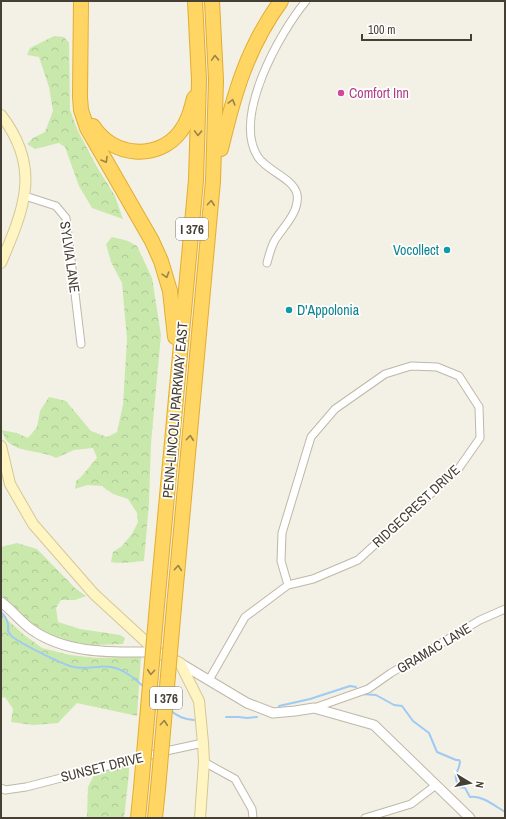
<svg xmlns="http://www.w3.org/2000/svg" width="506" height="819" viewBox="0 0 506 819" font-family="'Archivo Narrow',sans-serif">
	<defs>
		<pattern id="forest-crowns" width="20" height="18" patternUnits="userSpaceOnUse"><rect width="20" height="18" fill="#c9e9ac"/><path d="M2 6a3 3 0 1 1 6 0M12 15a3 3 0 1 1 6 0" fill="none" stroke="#aec995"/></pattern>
	</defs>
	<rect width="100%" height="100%" fill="#f3f0e5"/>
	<g fill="url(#forest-crowns)">
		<path d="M 54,36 L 64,37 L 69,43 L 70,110 L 78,131 L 97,167 L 115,196 L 123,219 L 92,208 L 79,186 L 65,147 L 59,143 L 35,149 L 27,144 L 33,138 L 45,132 L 53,111 L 49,87 L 39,57 L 27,55 L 30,48 Z"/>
		<path d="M 112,237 L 128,241 L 137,246 L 152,278 L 161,335 L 151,443 L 149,503 L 144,561 C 133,562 121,564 111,562 L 113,552 L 122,546 L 132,534 L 138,522 L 137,513 L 128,499 L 113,494 L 102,486 L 87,485 L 75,489 L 76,481 L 80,478 L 97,458 L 93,448 L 74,450 L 56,458 C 42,450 18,453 7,441 C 5,439 3,433 1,430 L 17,433 L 28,438 L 37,427 L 40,411 L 49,397 L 66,401 L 91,431 L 107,437 L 117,432 L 123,405 L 127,339 L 122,283 L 111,262 L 106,244 Z"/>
		<path d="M 17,543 L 37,549 L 76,589 L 86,596 L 75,600 L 61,600 L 56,608 L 58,622 L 80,629 L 120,635 L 125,638 L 123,644 C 92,646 58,646 32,625 C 21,616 12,605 1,595 L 1,547 Z"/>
		<path d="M 1,614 L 23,634 L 42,648 L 70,655 L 97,658 L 141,656 L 137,716 L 77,703 L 58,723 L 33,725 L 11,722 L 13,709 L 5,697 L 1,698 Z"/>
		<path d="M 129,764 L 129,773 L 124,818 L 87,818 L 88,787 L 94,775 L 113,767 Z"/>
	</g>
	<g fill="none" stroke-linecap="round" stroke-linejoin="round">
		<g stroke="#9fcaf2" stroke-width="2">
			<path d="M 1,612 C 7,618 9,623 8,631 C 10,634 11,637 14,638 C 24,645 63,665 74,667 C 87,670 99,665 111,667 C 124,669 135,679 144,687"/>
			<path d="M 362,694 L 376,695 L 394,705 L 402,706 L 413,721 L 429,733 L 437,752 L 456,760 L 459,760 L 460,762 C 458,776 452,771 459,787 L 465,788 L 470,797 C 482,795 495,806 505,812"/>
			<path d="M 279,706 L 310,699 L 350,686 L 356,687"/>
			<path d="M 170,710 C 178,717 184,719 194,720"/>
			<path d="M 226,717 L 239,717 L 247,718 L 257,717"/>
		</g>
		<defs>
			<g id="minor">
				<path d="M 25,196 L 56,206 L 66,218 L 81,344"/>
				<path d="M 267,263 C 269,255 271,247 275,240 C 283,227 300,212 297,194 C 293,178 267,171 258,157 C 232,117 280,32 306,1"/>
				<path d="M 209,680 L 245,617 L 288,585 L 281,561 L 282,533 L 311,437 L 335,409 L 385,374 L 411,366 L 437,367 L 459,376 L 479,407 L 480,438 L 459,468 L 358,560 L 313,579 L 288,585"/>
				<path d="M 314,708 L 368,689 L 391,673 L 480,620 L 505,609"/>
				<path d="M 204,762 L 235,779 L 252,809 L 253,818"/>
				<path d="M 1,788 L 5,790 L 26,787 L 166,751 L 203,743"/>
				<path d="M 365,818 L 411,804 L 436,785"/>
			</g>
			<g id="tertiary">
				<path d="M 1,602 C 12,610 20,621 31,629 C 67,655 114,652 157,652"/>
				<path d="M 180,663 L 247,703 L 273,713 L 295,711 L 314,708 L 374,725 L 470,818"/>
			</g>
			<g id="secondary">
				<path d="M 1,115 C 42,168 24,209 1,263"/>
				<path d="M 1,446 L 10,484 L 33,524 L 94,594 L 157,652 L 180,663 L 199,701 L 203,743 L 204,762 L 200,818"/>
			</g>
			<g id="motorway">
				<path d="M 81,1 L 80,97 L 81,110 L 87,128 L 152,241 L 161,261 L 170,291 L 175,337"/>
				<path d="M 93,126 C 112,157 158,161 180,132 C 188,122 191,110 194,98"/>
				<path d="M 221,149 C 234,94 247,48 281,1"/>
				<path d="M 157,605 L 196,180 L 199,80 L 195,1"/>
				<path d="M 174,607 L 213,181 L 216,80 L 212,1"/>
				<path d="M 138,818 L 141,788"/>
				<path d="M 155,818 L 158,789"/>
			</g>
		</defs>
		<use href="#minor" stroke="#bfb8a7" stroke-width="9"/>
		<use href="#tertiary" stroke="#bfb8a7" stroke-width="11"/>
		<use href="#secondary" stroke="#d5c893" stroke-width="12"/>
		<use href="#motorway" stroke="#e2ad31" stroke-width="16"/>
		<use href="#minor" stroke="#fff" stroke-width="7"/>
		<use href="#tertiary" stroke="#fff" stroke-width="9"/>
		<use href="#secondary" stroke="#fff5c3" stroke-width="10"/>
		<use href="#motorway" stroke="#ffd664" stroke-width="14"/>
		<defs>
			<g id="motorway-bridge">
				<path d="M 141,788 L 157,605"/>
				<path d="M 158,789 L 174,607"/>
			</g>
		</defs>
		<use href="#motorway-bridge" stroke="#e2ad31" stroke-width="16" stroke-linecap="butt"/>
		<use href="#motorway-bridge" stroke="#ffd664" stroke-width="14"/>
	</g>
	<defs><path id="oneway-chevron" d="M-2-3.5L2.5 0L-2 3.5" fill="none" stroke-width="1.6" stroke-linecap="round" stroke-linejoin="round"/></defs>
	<g stroke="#99844a">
		<use href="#oneway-chevron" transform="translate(215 58) rotate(-92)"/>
		<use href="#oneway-chevron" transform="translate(232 102) rotate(-75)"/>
		<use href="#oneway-chevron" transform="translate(198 133) rotate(92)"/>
		<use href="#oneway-chevron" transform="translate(105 160) rotate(60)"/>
		<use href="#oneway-chevron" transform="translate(211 203) rotate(-85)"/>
		<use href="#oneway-chevron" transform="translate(166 275) rotate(73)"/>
		<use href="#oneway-chevron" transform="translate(190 438) rotate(-85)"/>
		<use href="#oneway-chevron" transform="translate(178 568) rotate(-85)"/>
		<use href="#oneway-chevron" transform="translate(151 672) rotate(95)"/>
		<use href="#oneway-chevron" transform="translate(164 723) rotate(-85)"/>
	</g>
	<circle fill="#d1479c" stroke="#fff" stroke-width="1.5" cx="341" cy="93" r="4"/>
	<g fill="#0f9aa8" stroke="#fff" stroke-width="1.5">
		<circle cx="447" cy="250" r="4"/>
		<circle cx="289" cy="310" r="4"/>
	</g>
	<g text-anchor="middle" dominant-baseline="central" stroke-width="3.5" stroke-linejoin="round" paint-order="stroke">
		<g fill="#fff" stroke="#7e7971" stroke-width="1">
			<rect x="176" y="218" width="32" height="22" rx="3"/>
			<rect x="150" y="687" width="32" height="22" rx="3"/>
		</g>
		<g font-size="13" font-weight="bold" fill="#464034">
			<text x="192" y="229">I 376</text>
			<text x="166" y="698">I 376</text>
		</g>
		<g font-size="14" fill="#b23c85" stroke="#fff" text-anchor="start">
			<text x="349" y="93">Comfort Inn</text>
		</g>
		<g font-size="14" fill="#0d838f" stroke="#fff" text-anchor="end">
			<text x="439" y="250">Vocollect</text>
			<text x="297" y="310" text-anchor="start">D'Appolonia</text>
		</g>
		<g font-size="14" fill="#464034" stroke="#fff">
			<text transform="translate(70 257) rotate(82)">SYLVIA LANE</text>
			<text transform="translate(175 410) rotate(-85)">PENN-LINCOLN PARKWAY EAST</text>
			<text transform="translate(416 506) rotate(-43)">RIDGECREST DRIVE</text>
			<text transform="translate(434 648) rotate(-31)">GRAMAC LANE</text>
			<text transform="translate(102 767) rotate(-14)">SUNSET DRIVE</text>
		</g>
	</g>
	<rect width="506" height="819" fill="none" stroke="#464034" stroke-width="4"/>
	<g transform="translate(470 783) rotate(100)" stroke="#ffffff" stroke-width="3" paint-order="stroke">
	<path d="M0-3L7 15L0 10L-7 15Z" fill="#464034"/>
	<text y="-6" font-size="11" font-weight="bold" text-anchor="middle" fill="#464034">N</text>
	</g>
	<path d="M362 34v6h109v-6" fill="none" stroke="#464034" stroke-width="2"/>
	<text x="368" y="34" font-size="12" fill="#464034" stroke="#ffffff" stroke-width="3" paint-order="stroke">100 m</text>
</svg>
